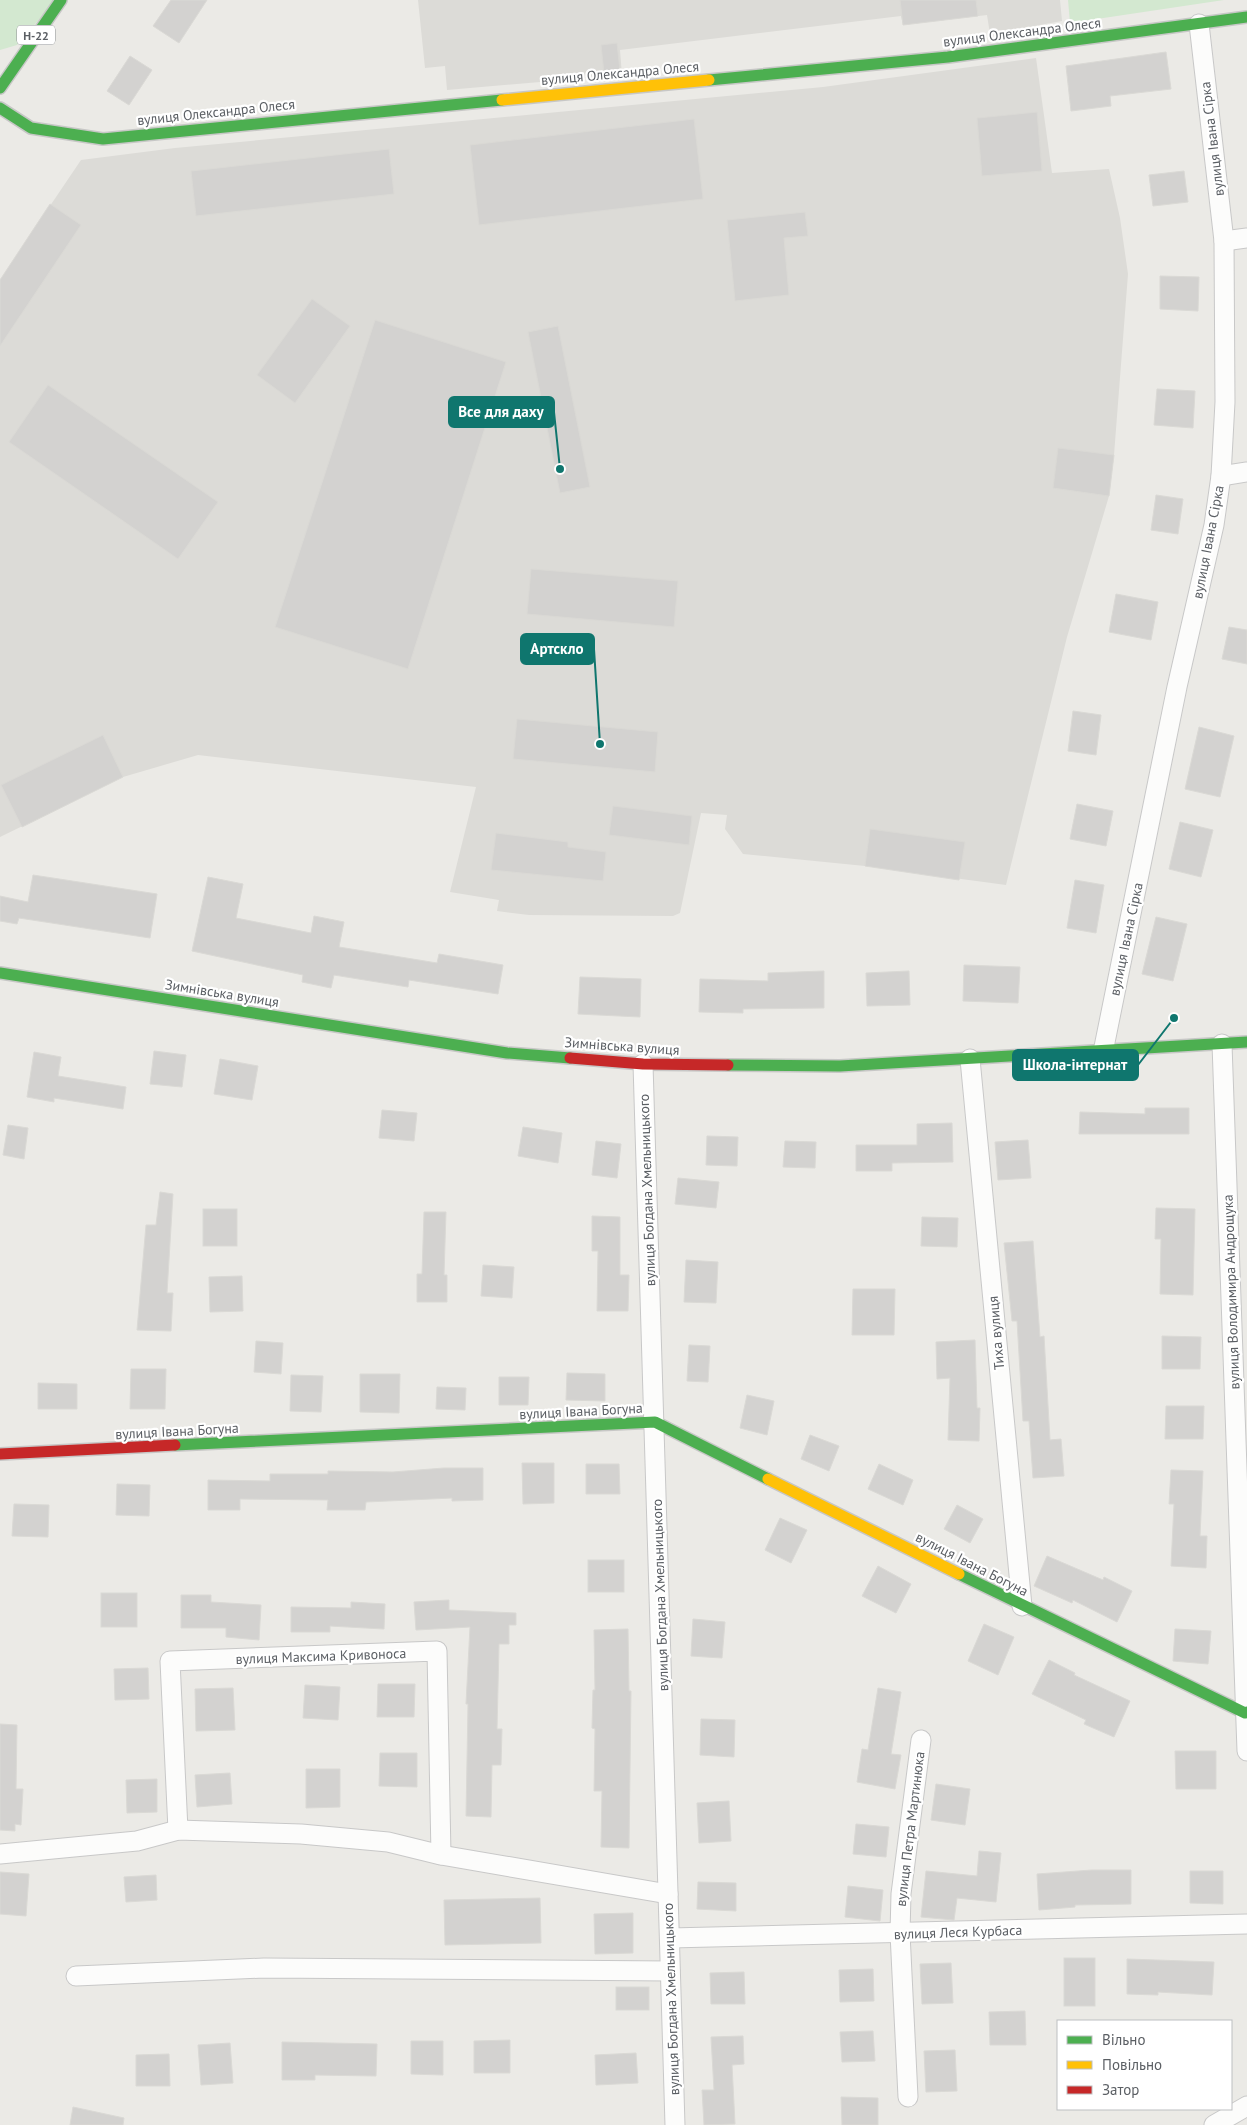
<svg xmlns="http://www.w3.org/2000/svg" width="1247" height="2125" viewBox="0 0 1247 2125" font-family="'PT Sans',sans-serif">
	<rect width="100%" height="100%" fill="#ebeae6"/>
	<g fill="#dcdbd7">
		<path d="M 418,0 L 1060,0 L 1062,21 L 990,34 L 987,15 L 903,25 L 901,16 L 620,50 L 622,75 L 447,90 L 445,66 L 425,68 Z"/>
		<path d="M 1036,58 L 1052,173 L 1109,169 L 1120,218 L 1128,274 L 1114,455 L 1109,496 L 1067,637 L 1006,885 L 865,866 L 743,854 L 725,829 L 727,815 L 701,813 L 680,913 L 673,916 L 529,915 L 497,911 L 499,900 L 450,892 L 476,787 L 198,755 L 123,777 L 0,837 L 0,280 L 81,160 L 175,148 L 823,87 Z"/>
	</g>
	<g fill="#d3e8d0">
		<path d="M 0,0 L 56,0 L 17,45 L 0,50 Z"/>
		<path d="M 1068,0 L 1224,0 L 1070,23 Z"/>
	</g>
	<g fill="#d3d2d0" stroke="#dad9d5">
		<path d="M 171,0 L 207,0 L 179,43 L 153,26 Z"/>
		<path d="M 900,0 L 976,0 L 978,16 L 903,25 Z"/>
		<path d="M 617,43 L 620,71 L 604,73 L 601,45 Z"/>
		<path d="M 1166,52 L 1171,89 L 1110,96 L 1111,106 L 1071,111 L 1066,66 Z"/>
		<path d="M 130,56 L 152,70 L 129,105 L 107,91 Z"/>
		<path d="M 1037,112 L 1042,171 L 982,176 L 977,118 Z"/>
		<path d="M 694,119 L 703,199 L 479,225 L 470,145 Z"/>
		<path d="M 389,149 L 394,194 L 196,216 L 191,171 Z"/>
		<path d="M 1184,171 L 1188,202 L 1153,206 L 1149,175 Z"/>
		<path d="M 50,204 L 81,225 L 0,346 L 0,280 Z"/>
		<path d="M 805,212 L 808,236 L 784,238 L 789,295 L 735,301 L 727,220 Z"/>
		<path d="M 1160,276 L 1199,277 L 1198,311 L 1160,309 Z"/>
		<path d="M 312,299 L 350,326 L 295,403 L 257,375 Z"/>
		<path d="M 375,320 L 506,362 L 408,669 L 275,627 Z"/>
		<path d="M 558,326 L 590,487 L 560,493 L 528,332 Z"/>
		<path d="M 48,385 L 218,502 L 178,559 L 9,442 Z"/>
		<path d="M 1157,389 L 1195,391 L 1193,428 L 1154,425 Z"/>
		<path d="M 1058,448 L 1114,455 L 1109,496 L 1053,488 Z"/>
		<path d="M 1156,495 L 1183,499 L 1178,534 L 1151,530 Z"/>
		<path d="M 531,569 L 678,581 L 674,627 L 527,614 Z"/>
		<path d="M 1116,594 L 1158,602 L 1151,640 L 1109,632 Z"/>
		<path d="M 1229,627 L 1247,630 L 1247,664 L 1222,659 Z"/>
		<path d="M 1073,711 L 1101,715 L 1096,755 L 1068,751 Z"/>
		<path d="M 517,719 L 658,732 L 655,772 L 513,759 Z"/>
		<path d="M 1199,727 L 1234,736 L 1220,797 L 1185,789 Z"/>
		<path d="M 103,735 L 123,777 L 22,827 L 1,785 Z"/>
		<path d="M 1077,804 L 1113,811 L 1106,846 L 1070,839 Z"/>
		<path d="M 613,806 L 692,816 L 689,845 L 609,835 Z"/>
		<path d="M 1180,822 L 1213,830 L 1201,877 L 1169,869 Z"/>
		<path d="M 870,829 L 965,842 L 959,880 L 865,866 Z"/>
		<path d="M 496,833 L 568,842 L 568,847 L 606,852 L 603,881 L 491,870 Z"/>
		<path d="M 33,875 L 157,894 L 150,938 L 19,918 L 17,924 L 0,921 L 0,896 L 28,902 Z"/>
		<path d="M 208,877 L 243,884 L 236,918 L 311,933 L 314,916 L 344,922 L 339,947 L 437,963 L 439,954 L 503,965 L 498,994 L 409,980 L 408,987 L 334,975 L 331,988 L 302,982 L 303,975 L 192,951 Z"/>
		<path d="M 1075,880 L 1104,885 L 1096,933 L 1067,928 Z"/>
		<path d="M 1156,917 L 1187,924 L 1173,981 L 1142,974 Z"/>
		<path d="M 964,965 L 1020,967 L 1018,1003 L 963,1001 Z"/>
		<path d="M 824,971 L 824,1008 L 743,1009 L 743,1013 L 699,1012 L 700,979 L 768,981 L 768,973 Z"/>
		<path d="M 909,971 L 910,1005 L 867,1006 L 866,973 Z"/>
		<path d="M 580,977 L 641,979 L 640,1017 L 578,1014 Z"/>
		<path d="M 154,1051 L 186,1055 L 182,1087 L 150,1084 Z"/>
		<path d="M 34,1052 L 61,1057 L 58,1076 L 126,1087 L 123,1109 L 54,1098 L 54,1102 L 27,1097 Z"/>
		<path d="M 220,1059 L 258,1066 L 252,1100 L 214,1094 Z"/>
		<path d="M 1145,1108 L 1189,1108 L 1189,1134 L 1079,1134 L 1080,1112 L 1145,1114 Z"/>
		<path d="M 382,1110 L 417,1113 L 414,1141 L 379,1138 Z"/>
		<path d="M 952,1123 L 953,1162 L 892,1163 L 892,1171 L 856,1171 L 856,1145 L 917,1145 L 917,1124 Z"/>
		<path d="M 8,1125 L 28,1128 L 24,1159 L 3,1155 Z"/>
		<path d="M 523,1127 L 562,1133 L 558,1163 L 518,1156 Z"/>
		<path d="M 707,1136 L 738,1137 L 737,1166 L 706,1165 Z"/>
		<path d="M 1028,1140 L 1031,1178 L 998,1180 L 995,1142 Z"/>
		<path d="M 596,1141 L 621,1144 L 617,1178 L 592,1175 Z"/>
		<path d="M 785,1141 L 816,1142 L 815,1168 L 783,1167 Z"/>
		<path d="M 678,1178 L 719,1182 L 716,1208 L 675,1204 Z"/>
		<path d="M 160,1192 L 173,1194 L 167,1293 L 173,1293 L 171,1331 L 137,1330 L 146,1225 L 156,1225 Z"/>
		<path d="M 1156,1208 L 1195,1209 L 1193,1295 L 1160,1294 L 1161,1239 L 1155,1239 Z"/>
		<rect x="203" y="1209" width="34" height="37"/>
		<path d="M 424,1212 L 446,1212 L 444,1275 L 447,1275 L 447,1302 L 417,1302 L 417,1274 L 422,1274 Z"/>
		<path d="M 592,1216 L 620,1217 L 620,1275 L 629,1275 L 628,1311 L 597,1311 L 598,1251 L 592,1251 Z"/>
		<path d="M 922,1217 L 958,1218 L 957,1247 L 921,1246 Z"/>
		<path d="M 1033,1241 L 1040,1337 L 1044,1336 L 1050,1440 L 1061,1439 L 1064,1476 L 1033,1478 L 1029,1421 L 1023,1421 L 1017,1321 L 1012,1321 L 1004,1243 Z"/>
		<path d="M 686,1260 L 718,1262 L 716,1303 L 684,1302 Z"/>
		<path d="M 483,1265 L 514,1267 L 512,1298 L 481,1296 Z"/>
		<path d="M 242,1276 L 243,1311 L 210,1312 L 209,1277 Z"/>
		<path d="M 853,1289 L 895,1289 L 894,1335 L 852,1335 Z"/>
		<path d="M 1162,1336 L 1201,1337 L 1200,1369 L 1162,1369 Z"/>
		<path d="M 975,1340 L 977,1408 L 980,1408 L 979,1441 L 948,1440 L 950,1378 L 937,1379 L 936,1342 Z"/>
		<path d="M 256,1341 L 283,1343 L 281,1374 L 254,1372 Z"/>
		<path d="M 689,1345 L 710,1346 L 708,1382 L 687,1381 Z"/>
		<path d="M 131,1369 L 166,1369 L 165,1409 L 130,1409 Z"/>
		<path d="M 567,1373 L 605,1374 L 605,1401 L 566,1400 Z"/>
		<path d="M 360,1374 L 400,1374 L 399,1413 L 360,1412 Z"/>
		<path d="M 291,1375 L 323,1376 L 321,1412 L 290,1411 Z"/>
		<path d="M 499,1377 L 529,1377 L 528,1405 L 499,1405 Z"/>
		<path d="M 38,1383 L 77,1384 L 77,1409 L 38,1409 Z"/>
		<path d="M 437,1387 L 466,1388 L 465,1410 L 436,1409 Z"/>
		<path d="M 747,1395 L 774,1401 L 767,1435 L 740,1428 Z"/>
		<path d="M 1166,1406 L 1204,1406 L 1203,1439 L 1165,1439 Z"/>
		<path d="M 810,1435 L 839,1446 L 829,1471 L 801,1459 Z"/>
		<path d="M 522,1463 L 554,1463 L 554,1503 L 523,1504 Z"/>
		<path d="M 586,1464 L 619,1464 L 620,1494 L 586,1494 Z"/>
		<path d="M 879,1464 L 913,1480 L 903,1505 L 868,1489 Z"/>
		<path d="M 444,1468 L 483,1468 L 483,1500 L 452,1501 L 452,1498 L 366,1502 L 365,1510 L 327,1510 L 328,1500 L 240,1499 L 240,1510 L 208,1510 L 208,1480 L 270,1481 L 270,1474 L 328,1474 L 328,1471 L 393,1472 Z"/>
		<path d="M 1171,1470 L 1203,1471 L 1200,1536 L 1207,1536 L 1206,1568 L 1171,1566 L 1174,1504 L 1169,1504 Z"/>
		<path d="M 117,1484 L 150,1485 L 149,1516 L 116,1515 Z"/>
		<path d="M 14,1504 L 49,1505 L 48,1537 L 12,1536 Z"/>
		<path d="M 957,1505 L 983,1519 L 970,1543 L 944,1529 Z"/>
		<path d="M 780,1518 L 807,1530 L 791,1563 L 765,1550 Z"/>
		<path d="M 1047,1556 L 1103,1580 L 1104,1577 L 1132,1591 L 1117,1622 L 1073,1600 L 1072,1603 L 1034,1586 Z"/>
		<rect x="588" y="1560" width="36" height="32"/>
		<path d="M 878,1566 L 911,1584 L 896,1613 L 862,1596 Z"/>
		<rect x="101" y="1593" width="36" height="34"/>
		<path d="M 181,1595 L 211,1595 L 211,1602 L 261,1605 L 259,1640 L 226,1637 L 226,1628 L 181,1628 Z"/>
		<path d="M 449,1600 L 449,1610 L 516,1613 L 516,1625 L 509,1625 L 509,1644 L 499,1644 L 497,1729 L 502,1729 L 501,1765 L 492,1765 L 491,1817 L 466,1816 L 468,1704 L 466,1704 L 470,1627 L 416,1630 L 414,1602 Z"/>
		<path d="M 351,1602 L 385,1604 L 384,1629 L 330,1626 L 330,1632 L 291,1632 L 291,1607 L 351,1608 Z"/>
		<path d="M 693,1619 L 725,1622 L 722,1658 L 691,1656 Z"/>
		<path d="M 984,1624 L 1014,1637 L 998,1675 L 968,1661 Z"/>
		<path d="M 628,1629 L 629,1691 L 631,1691 L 629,1848 L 601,1847 L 602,1791 L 594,1791 L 595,1729 L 592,1728 L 593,1690 L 595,1690 L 594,1630 Z"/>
		<path d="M 1175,1629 L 1211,1631 L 1208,1664 L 1173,1661 Z"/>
		<path d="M 1049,1660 L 1075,1673 L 1074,1675 L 1130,1701 L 1114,1737 L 1084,1724 L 1086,1720 L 1032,1694 Z"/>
		<path d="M 148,1668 L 149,1699 L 115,1700 L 114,1669 Z"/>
		<path d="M 378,1684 L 415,1684 L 414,1717 L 377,1717 Z"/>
		<path d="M 305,1685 L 340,1687 L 338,1720 L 303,1718 Z"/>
		<path d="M 233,1688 L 235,1730 L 196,1731 L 195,1689 Z"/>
		<path d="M 878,1688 L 901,1692 L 891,1754 L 901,1755 L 895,1789 L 857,1782 L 862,1749 L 868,1750 Z"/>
		<path d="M 701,1719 L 735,1720 L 734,1757 L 700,1755 Z"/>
		<path d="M 0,1724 L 17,1725 L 16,1789 L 23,1789 L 21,1825 L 15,1824 L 15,1831 L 0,1830 Z"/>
		<path d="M 1175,1751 L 1216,1751 L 1216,1789 L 1176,1789 Z"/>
		<path d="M 380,1753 L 417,1753 L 417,1787 L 379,1786 Z"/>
		<path d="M 306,1769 L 340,1769 L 340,1807 L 306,1808 Z"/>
		<path d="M 230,1773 L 232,1804 L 197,1807 L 195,1775 Z"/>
		<path d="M 157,1779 L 157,1812 L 127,1813 L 126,1780 Z"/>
		<path d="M 936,1784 L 970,1789 L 965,1825 L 931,1820 Z"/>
		<path d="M 729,1801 L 731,1841 L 699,1843 L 697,1803 Z"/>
		<path d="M 856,1824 L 889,1827 L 886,1857 L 853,1854 Z"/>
		<path d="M 979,1851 L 1001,1853 L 996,1902 L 957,1898 L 954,1920 L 921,1917 L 926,1871 L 977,1876 Z"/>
		<path d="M 1092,1870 L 1131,1870 L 1131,1904 L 1075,1905 L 1075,1907 L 1039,1910 L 1037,1874 Z"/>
		<path d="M 1190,1871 L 1223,1871 L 1223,1904 L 1190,1903 Z"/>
		<path d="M 0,1872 L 29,1874 L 26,1916 L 0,1914 Z"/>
		<path d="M 156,1875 L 157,1900 L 126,1902 L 124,1877 Z"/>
		<path d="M 698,1882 L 736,1883 L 736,1911 L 697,1909 Z"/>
		<path d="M 848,1886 L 883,1890 L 880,1921 L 845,1917 Z"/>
		<path d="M 540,1898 L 541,1943 L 445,1945 L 444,1900 Z"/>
		<path d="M 633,1913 L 633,1953 L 595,1954 L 594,1914 Z"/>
		<rect x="1064" y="1958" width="31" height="48"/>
		<path d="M 1127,1959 L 1214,1962 L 1212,1995 L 1158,1992 L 1158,1995 L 1127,1994 Z"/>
		<path d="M 951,1963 L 953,2003 L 922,2004 L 920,1964 Z"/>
		<path d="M 873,1969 L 874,2001 L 840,2002 L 839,1970 Z"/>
		<path d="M 744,1972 L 745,2004 L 711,2004 L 710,1973 Z"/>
		<rect x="616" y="1987" width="33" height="23"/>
		<path d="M 1025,2011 L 1026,2045 L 990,2045 L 989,2012 Z"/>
		<path d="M 873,2031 L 875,2061 L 842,2062 L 840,2032 Z"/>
		<path d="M 743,2036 L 744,2064 L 732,2065 L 735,2124 L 704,2125 L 702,2090 L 714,2090 L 711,2037 Z"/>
		<path d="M 510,2040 L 510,2073 L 474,2073 L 474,2041 Z"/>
		<path d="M 411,2041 L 443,2041 L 443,2075 L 411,2074 Z"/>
		<path d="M 282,2042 L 377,2044 L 376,2076 L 315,2075 L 315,2080 L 282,2080 Z"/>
		<path d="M 230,2043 L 233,2083 L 201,2085 L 198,2045 Z"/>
		<path d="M 955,2050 L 957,2091 L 926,2092 L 924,2051 Z"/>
		<path d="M 636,2053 L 638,2083 L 596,2085 L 595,2055 Z"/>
		<path d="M 169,2054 L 170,2086 L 136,2086 L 136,2055 Z"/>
		<path d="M 841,2097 L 878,2098 L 878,2125 L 842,2125 Z"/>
		<path d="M 73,2107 L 124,2118 L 123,2125 L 70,2125 Z"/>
	</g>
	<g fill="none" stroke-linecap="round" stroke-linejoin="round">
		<defs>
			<g id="street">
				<path d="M 1224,241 L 1247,238"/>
				<path d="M 1221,476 L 1247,472"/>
				<path d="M 1222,1044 L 1247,1751"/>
				<path d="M 1103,1052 L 1177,687 L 1214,525 L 1221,476 L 1225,402 L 1224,241 L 1199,24"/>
				<path d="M 970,1059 L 1022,1606"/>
				<path d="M 643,1064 L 675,2125"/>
				<path d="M 178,1830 L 170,1661 L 437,1651 L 441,1855"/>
				<path d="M 0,1854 L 137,1841 L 178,1830 L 301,1834 L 388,1842 L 441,1855 L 668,1894"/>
				<path d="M 670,1938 L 1247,1924"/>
				<path d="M 76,1976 L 264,1968 L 670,1971"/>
				<path d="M 908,2097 L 900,1933 L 901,1894 L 921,1740"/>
				<path d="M 1214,2125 L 1247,2106"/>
			</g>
			<g id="fast">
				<path d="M 709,80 L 948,57 L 1247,17"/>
				<path d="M 0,88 L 61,0"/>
				<path d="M 0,108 L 31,128 L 103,139 L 502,100"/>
				<path d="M 0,973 L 507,1053 L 570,1058"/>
				<path d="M 728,1065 L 840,1066 L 1247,1042"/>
				<path d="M 175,1445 L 655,1422 L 768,1479"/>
				<path d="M 959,1574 L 1245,1713 L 1247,1712"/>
			</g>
			<g id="slow">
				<path d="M 502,100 L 709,80"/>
				<path d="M 768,1479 L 959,1574"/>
			</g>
			<g id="jam">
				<path d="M 570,1058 L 643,1064 L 728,1065"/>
				<path d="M 0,1454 L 175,1445"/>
			</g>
		</defs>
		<use href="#street" stroke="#c8c8c8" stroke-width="21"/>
		<use href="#fast" stroke="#c7c7c6" stroke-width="14"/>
		<use href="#slow" stroke="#c7c7c6" stroke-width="14"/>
		<use href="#jam" stroke="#c7c7c6" stroke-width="14"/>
		<use href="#street" stroke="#fcfcfb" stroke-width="19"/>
		<use href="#fast" stroke="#4caf50" stroke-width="11"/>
		<use href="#slow" stroke="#ffc107" stroke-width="11"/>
		<use href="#jam" stroke="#c62828" stroke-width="11"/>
	</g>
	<g text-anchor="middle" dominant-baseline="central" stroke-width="4.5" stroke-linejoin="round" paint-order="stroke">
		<rect fill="#fff" stroke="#8c8f92" stroke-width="1" x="17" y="25.5" width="38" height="19" rx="4"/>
		<g font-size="12" font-weight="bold" fill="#5b5f64">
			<text x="36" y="35">Н-22</text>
		</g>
		<g font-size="14" fill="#5b5f64" stroke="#fff">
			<text transform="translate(1022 32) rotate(-7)">вулиця Олександра Олеся</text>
			<text transform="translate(620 73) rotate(-5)">вулиця Олександра Олеся</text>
			<text transform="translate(216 112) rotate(-6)">вулиця Олександра Олеся</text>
			<text transform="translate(1212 139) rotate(-97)">вулиця Івана Сірка</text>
			<text transform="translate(1208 542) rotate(-79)">вулиця Івана Сірка</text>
			<text transform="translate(1126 939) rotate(-78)">вулиця Івана Сірка</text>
			<text transform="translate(222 993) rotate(9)">Зимнівська вулиця</text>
			<text transform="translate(622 1046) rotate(4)">Зимнівська вулиця</text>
			<text transform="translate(647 1190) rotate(-92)">вулиця Богдана Хмельницького</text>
			<text transform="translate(1231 1292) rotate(-92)">вулиця Володимира Андрощука</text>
			<text transform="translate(996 1333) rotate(-95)">Тиха вулиця</text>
			<text transform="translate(581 1411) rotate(-3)">вулиця Івана Богуна</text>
			<text transform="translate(177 1431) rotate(-3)">вулиця Івана Богуна</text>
			<text transform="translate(972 1564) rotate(27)">вулиця Івана Богуна</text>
			<text transform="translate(660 1595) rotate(-92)">вулиця Богдана Хмельницького</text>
			<text transform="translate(321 1656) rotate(-2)">вулиця Максима Кривоноса</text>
			<text transform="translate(910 1829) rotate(-83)">вулиця Петра Мартинюка</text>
			<text transform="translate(958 1932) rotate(-2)">вулиця Леся Курбаса</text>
			<text transform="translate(671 1999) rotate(-92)">вулиця Богдана Хмельницького</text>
		</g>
	</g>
	<path fill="none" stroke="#0f766e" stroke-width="2" d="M560 469L554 412M600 744L594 649M1174 1018L1138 1065"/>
	<g fill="#0f766e" stroke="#fff" stroke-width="2">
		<circle cx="560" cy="469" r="5"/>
		<circle cx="600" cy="744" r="5"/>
		<circle cx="1174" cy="1018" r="5"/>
	</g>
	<g fill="#0f766e" stroke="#0f766e" stroke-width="2">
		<rect x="449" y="397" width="105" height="30" rx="5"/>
		<rect x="521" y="634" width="73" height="30" rx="5"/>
		<rect x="1013" y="1050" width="125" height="30" rx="5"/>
	</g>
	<g font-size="15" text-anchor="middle" font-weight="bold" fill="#fff">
		<text x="501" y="417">Все для даху</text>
		<text x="557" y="654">Артскло</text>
		<text x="1075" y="1070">Школа-інтернат</text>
	</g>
	<rect x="1057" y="2020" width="175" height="90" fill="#ffffff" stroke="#bdbfc1"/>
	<rect x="1067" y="2036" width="25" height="8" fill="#4caf50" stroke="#bdbfc1"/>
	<text x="1102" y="2045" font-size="15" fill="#5b5f64">Вільно</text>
	<rect x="1067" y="2061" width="25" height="8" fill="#ffc107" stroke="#bdbfc1"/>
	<text x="1102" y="2070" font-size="15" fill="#5b5f64">Повільно</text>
	<rect x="1067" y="2086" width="25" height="8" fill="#c62828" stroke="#bdbfc1"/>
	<text x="1102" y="2095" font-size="15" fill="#5b5f64">Затор</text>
</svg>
